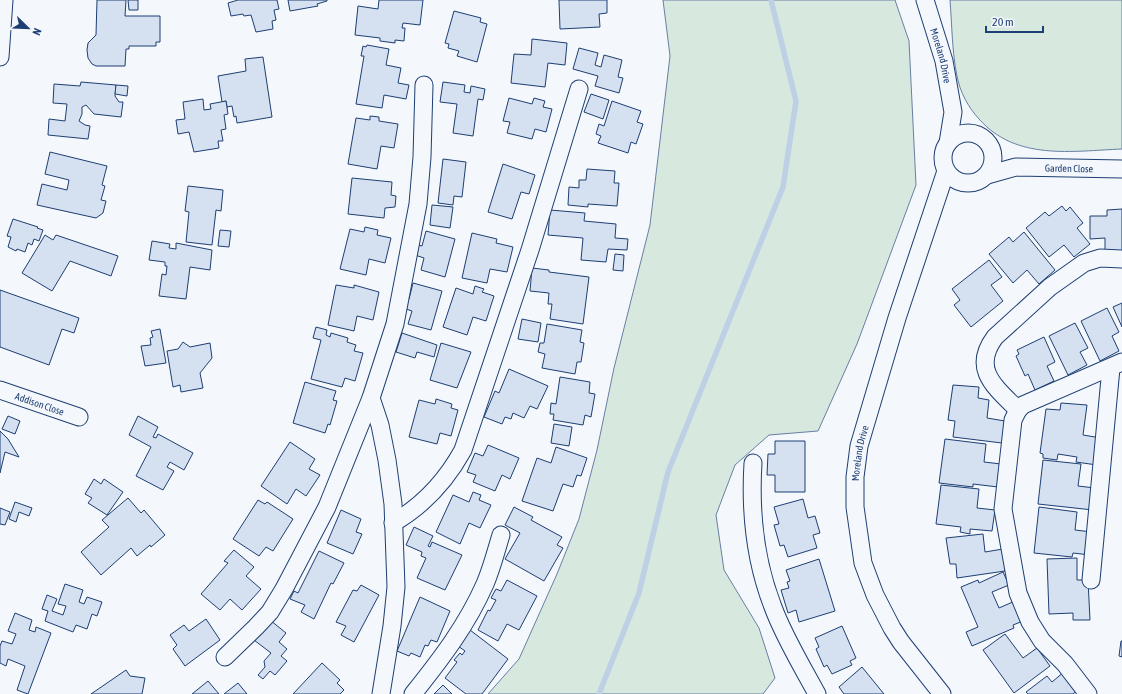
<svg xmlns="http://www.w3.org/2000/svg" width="1122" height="694" viewBox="0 0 1122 694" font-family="'Asap Condensed',sans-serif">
	<rect width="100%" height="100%" fill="#f4f7fb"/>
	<g fill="#d7e8df" stroke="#687fa3">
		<path d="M 663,0 L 895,0 L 909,41 L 916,185 L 857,344 L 818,431 L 769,435 L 735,465 L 716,515 L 724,570 L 759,628 L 775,678 L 763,694 L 488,694 L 519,659 L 557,574 L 579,519 L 597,450 L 614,368 L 650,225 L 670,56 Z"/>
		<path d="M 950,0 L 1122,0 L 1122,149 C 1072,151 1016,161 979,119 C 968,107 960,92 957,76 C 952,52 952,25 950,0 Z"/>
	</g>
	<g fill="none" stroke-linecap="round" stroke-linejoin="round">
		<path stroke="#bed0e5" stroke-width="5.5" d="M 599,694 L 639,593 L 668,472 L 783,187 L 796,101 L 771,0"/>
	</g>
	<g fill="#d5e0f0" stroke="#1d3f73">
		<path d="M 97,0 L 126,0 L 125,16 L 160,16 L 160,42 L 156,42 L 156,46 L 129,46 L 129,49 L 126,49 L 125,66 L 96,66 L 92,64 L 88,58 L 87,50 L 88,43 L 96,35 Z"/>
		<path d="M 128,0 L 138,0 L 138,10 L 129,10 Z"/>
		<path d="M 238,0 L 277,0 L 279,9 L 274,10 L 276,20 L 272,21 L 273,29 L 256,32 L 251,15 L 244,16 L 243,14 L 231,16 L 228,3 Z"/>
		<path d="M 288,0 L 327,0 L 327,1 L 317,4 L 318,6 L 290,11 Z"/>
		<path d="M 379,0 L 423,0 L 420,25 L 403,23 L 402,28 L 405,28 L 404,41 L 395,40 L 395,43 L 380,41 L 380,38 L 355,35 L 358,6 L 378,9 Z"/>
		<path d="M 559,0 L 607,0 L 607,13 L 599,14 L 600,27 L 560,29 Z"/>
		<path d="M 454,11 L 481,18 L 480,22 L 487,24 L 477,62 L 457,56 L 459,51 L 448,48 L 449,44 L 445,43 Z"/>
		<path d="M 532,39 L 567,43 L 565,65 L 548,63 L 545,87 L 511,83 L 514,54 L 531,55 Z"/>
		<path d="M 367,45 L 389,49 L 386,65 L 401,68 L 398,83 L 409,85 L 406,99 L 384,95 L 382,108 L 356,104 L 364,56 L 361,56 L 363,46 L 366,47 Z"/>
		<path d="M 579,48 L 598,53 L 595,65 L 601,67 L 604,55 L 622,60 L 618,77 L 623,78 L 619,93 L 595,86 L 598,76 L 573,69 Z"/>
		<path d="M 263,57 L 272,117 L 237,123 L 236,116 L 234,117 L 232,106 L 227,107 L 226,101 L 222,102 L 218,76 L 246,71 L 245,59 Z"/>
		<path d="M 81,82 L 116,85 L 115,96 L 119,102 L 123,102 L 121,117 L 94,114 L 86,105 L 82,107 L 82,114 L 79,121 L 85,125 L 90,126 L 88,139 L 48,135 L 49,119 L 65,121 L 67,104 L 53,103 L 54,84 L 80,86 Z"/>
		<path d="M 443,82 L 465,85 L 464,92 L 470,93 L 471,86 L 485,89 L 483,100 L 478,99 L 473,136 L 453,133 L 457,104 L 440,102 Z"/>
		<path d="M 116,85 L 128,86 L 127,96 L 115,94 Z"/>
		<path d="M 591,94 L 609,100 L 603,119 L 584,112 Z"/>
		<path d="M 509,98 L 532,104 L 534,98 L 545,101 L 543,107 L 552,109 L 546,132 L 535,129 L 532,139 L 507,133 L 510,122 L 503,121 Z"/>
		<path d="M 203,99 L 204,110 L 211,109 L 210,104 L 226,101 L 228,114 L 224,115 L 226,129 L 221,130 L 223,141 L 218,141 L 219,148 L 194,152 L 189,132 L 178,134 L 176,120 L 185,119 L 183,102 Z"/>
		<path d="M 612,101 L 641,111 L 637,122 L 643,124 L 636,144 L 631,142 L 628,153 L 598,143 L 601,136 L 596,134 L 599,124 L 604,126 Z"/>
		<path d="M 370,116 L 379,117 L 379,121 L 398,124 L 394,148 L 381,146 L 377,169 L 348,164 L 356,118 L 370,120 Z"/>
		<path d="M 50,152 L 107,166 L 102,185 L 105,186 L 101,200 L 106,201 L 103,213 L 96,218 L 37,205 L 42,184 L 67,190 L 69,180 L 45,174 Z"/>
		<path d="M 443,159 L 466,162 L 462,197 L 454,196 L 453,205 L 438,203 Z"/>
		<path d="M 503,164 L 535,175 L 529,194 L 521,192 L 512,219 L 488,212 Z"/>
		<path d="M 587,169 L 615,171 L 614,183 L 619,183 L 617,206 L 588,204 L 588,207 L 568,205 L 569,187 L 579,188 L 579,180 L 586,180 Z"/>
		<path d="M 352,178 L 392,182 L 391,195 L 396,196 L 395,207 L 385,208 L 384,218 L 348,214 Z"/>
		<path d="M 188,186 L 223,190 L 221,211 L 216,210 L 212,245 L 186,242 L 189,212 L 185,211 Z"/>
		<path d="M 432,205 L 453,207 L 450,228 L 430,225 Z"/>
		<path d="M 1062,206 L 1066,211 L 1070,207 L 1083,223 L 1077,228 L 1090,244 L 1074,257 L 1064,245 L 1049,257 L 1026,228 L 1045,212 L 1049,216 Z"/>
		<path d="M 1122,209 L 1122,251 L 1105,251 L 1105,238 L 1090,239 L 1090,216 L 1107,216 L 1107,210 Z"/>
		<path d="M 550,210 L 585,213 L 584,221 L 616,224 L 615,238 L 628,239 L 627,250 L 608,249 L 606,262 L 581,260 L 583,238 L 548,235 Z"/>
		<path d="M 13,219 L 38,227 L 37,228 L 43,230 L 39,241 L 34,239 L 32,245 L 28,243 L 25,252 L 17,249 L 16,251 L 8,247 L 11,237 L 7,236 Z"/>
		<path d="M 365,227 L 378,230 L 377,235 L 391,238 L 385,263 L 369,259 L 366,275 L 340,269 L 350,229 L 364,232 Z"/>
		<path d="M 220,230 L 231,231 L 229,247 L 218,246 Z"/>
		<path d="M 426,231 L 455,239 L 445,277 L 421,270 L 424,258 L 415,255 L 418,245 L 422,246 Z"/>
		<path d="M 1024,232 L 1055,270 L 1039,284 L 1027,270 L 1013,283 L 989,254 L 1009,237 L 1013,242 Z"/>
		<path d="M 472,233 L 497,239 L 496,243 L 513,247 L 507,272 L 490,269 L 487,283 L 462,278 Z"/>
		<path d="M 45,235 L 53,240 L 56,235 L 118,256 L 111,276 L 70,261 L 52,291 L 22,273 Z"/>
		<path d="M 152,241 L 170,244 L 169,248 L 176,249 L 176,243 L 212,250 L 210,270 L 190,267 L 186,299 L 159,296 L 162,274 L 166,275 L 167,266 L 165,266 L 165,262 L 149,260 Z"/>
		<path d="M 615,254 L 624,255 L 623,271 L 613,270 Z"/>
		<path d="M 989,260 L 1002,277 L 991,285 L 1003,301 L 971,327 L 954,305 L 960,300 L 952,289 Z"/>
		<path d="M 532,268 L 549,270 L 549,272 L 589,277 L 583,324 L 550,319 L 552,304 L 548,304 L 549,293 L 530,291 Z"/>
		<path d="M 413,283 L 442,291 L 431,330 L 408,324 L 412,311 L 403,308 L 406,298 L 409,299 Z"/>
		<path d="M 336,285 L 354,288 L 354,285 L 379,292 L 373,320 L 357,316 L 354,331 L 328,325 Z"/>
		<path d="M 475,286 L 484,289 L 482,292 L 494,296 L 486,321 L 473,317 L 467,335 L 443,327 L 456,288 L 473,294 Z"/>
		<path d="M 0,290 L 79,318 L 74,333 L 62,329 L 49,365 L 0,347 Z"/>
		<path d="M 1122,303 L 1122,327 L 1113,307 Z"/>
		<path d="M 1107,308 L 1119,332 L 1112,336 L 1119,351 L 1100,361 L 1081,321 Z"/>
		<path d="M 522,319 L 541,323 L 538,342 L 518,339 Z"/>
		<path d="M 1075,323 L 1088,348 L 1080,352 L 1087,365 L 1068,375 L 1049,336 Z"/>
		<path d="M 547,324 L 582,330 L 580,342 L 584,343 L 581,362 L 577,362 L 575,374 L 542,368 L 545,354 L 538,352 L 540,343 L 544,343 Z"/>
		<path d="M 316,327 L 327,330 L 326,335 L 330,337 L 331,333 L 348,338 L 347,342 L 356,345 L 354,351 L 363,353 L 355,381 L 345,378 L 342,387 L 311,379 L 321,340 L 313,338 Z"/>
		<path d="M 160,329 L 166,363 L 145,366 L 141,346 L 151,345 L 150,338 L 153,337 L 151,331 Z"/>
		<path d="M 402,333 L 437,345 L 434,357 L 417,352 L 415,358 L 396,352 Z"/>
		<path d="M 1044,337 L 1055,362 L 1047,366 L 1054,381 L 1035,390 L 1028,374 L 1025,376 L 1016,356 L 1019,354 L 1017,350 Z"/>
		<path d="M 183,342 L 190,347 L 210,343 L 212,358 L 200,373 L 203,388 L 181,392 L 180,385 L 173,387 L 167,351 L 178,349 Z"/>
		<path d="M 441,343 L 471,352 L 457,388 L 430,380 Z"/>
		<path d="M 509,369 L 548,386 L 537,409 L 530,406 L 524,418 L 513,413 L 511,419 L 505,417 L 502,424 L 484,417 L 495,391 L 499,393 Z"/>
		<path d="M 560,377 L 590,382 L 589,393 L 595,394 L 591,417 L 585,415 L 583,425 L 553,420 L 554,414 L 550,414 L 551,403 L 556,404 Z"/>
		<path d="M 305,382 L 336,391 L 333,400 L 337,401 L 330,425 L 328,424 L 325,433 L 293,423 Z"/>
		<path d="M 953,385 L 979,387 L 978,398 L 989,400 L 987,418 L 1005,421 L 1002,443 L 953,437 L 955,421 L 948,420 Z"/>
		<path d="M 436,399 L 452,404 L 451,408 L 458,410 L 451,436 L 440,433 L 437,444 L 409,437 L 419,400 L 435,404 Z"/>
		<path d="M 1061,403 L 1087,405 L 1083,435 L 1101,438 L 1097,465 L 1076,462 L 1077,457 L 1058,454 L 1057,460 L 1043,458 L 1043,454 L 1040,453 L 1046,409 L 1060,410 Z"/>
		<path d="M 8,416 L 20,421 L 15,434 L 2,429 Z"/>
		<path d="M 138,416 L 158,427 L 153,437 L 156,438 L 158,434 L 193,453 L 184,470 L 170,462 L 167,467 L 174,471 L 163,490 L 136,476 L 151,447 L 129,435 Z"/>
		<path d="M 554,424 L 572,427 L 569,446 L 551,443 Z"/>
		<path d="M 0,431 L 8,439 L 19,457 L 5,452 L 0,473 Z"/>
		<path d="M 945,439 L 986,444 L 984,462 L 1001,464 L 998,487 L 973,484 L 973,487 L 939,483 Z"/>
		<path d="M 775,441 L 805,441 L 805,492 L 775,492 L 775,475 L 767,475 L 768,454 L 775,454 Z"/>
		<path d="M 290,442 L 315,459 L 309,469 L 320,475 L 306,496 L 296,489 L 287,504 L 261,486 Z"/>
		<path d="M 488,445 L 519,458 L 510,479 L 502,475 L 495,491 L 473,482 L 476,475 L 467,472 L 475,453 L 483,456 Z"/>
		<path d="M 556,447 L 587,458 L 581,476 L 577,475 L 573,487 L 563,484 L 553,511 L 522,501 L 537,458 L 551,463 Z"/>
		<path d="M 1043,460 L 1081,464 L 1078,486 L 1095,488 L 1093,510 L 1038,504 Z"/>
		<path d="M 94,479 L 101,484 L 104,479 L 123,492 L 107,515 L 88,503 L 92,498 L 85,494 Z"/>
		<path d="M 941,485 L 979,489 L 977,508 L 995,510 L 992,531 L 970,529 L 970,534 L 960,532 L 961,527 L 936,524 Z"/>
		<path d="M 473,492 L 481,495 L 479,500 L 491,505 L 480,528 L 469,523 L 460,544 L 436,532 L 453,495 L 469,502 Z"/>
		<path d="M 128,498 L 141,513 L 144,510 L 165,535 L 151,547 L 150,545 L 137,556 L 131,548 L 101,575 L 81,552 L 109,527 L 102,520 Z"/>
		<path d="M 803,499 L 808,518 L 815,516 L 820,533 L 813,535 L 817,548 L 788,557 L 784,545 L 780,546 L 774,525 L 779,524 L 774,507 Z"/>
		<path d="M 258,500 L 265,504 L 267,502 L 293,519 L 273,551 L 266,547 L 259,556 L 233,539 Z"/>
		<path d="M 15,502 L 32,508 L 29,516 L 19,512 L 16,522 L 9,519 Z"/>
		<path d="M 514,507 L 533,517 L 531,520 L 562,537 L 557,545 L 563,548 L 544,581 L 505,559 L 520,533 L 505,525 Z"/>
		<path d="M 1039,507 L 1077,512 L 1075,530 L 1092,532 L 1090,555 L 1073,553 L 1072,557 L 1034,553 Z"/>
		<path d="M 0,508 L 10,512 L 5,525 L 0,524 Z"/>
		<path d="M 341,510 L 361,519 L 356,532 L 362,534 L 353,554 L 327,543 Z"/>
		<path d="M 414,527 L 433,536 L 428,546 L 430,547 L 432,542 L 462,555 L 445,590 L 417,578 L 426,558 L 421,556 L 422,552 L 406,545 Z"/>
		<path d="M 983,534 L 985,552 L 1003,549 L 1005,571 L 957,578 L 956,564 L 950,564 L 946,538 Z"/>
		<path d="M 234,550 L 254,567 L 246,576 L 261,589 L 242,610 L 230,599 L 220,610 L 201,594 L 228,563 L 224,561 Z"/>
		<path d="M 319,551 L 344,563 L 333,584 L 331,583 L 314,619 L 301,612 L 305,605 L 290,599 L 294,591 L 298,593 Z"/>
		<path d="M 1077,558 L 1077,580 L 1088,580 L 1090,620 L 1073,620 L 1073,613 L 1049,614 L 1047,559 Z"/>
		<path d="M 819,559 L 835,611 L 799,622 L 796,610 L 788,613 L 781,590 L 789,588 L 787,582 L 790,581 L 786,570 Z"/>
		<path d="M 1003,572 L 1009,585 L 992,592 L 999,608 L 1015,601 L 1023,621 L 1013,625 L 1014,628 L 972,646 L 966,632 L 978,627 L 961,587 L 978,580 L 979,583 Z"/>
		<path d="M 507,580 L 537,596 L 519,630 L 507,624 L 498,641 L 478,630 L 488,610 L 490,611 L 496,600 L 491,598 L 496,589 L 501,591 Z"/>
		<path d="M 65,584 L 83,590 L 79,602 L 84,604 L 87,597 L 102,602 L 97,616 L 92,614 L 87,629 L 76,625 L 73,632 L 45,621 L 48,611 L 42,609 L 47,595 L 57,599 L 52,611 L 63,615 L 66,606 L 58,604 Z"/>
		<path d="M 361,585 L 379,595 L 354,642 L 341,635 L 346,626 L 336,622 L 353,590 L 357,591 Z"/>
		<path d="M 420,597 L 450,611 L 437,642 L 431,640 L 428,646 L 425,645 L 420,657 L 411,653 L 409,656 L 397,651 Z"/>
		<path d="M 15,613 L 32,620 L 29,630 L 35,632 L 36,627 L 51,633 L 28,694 L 17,690 L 25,666 L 8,659 L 6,666 L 0,663 L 0,646 L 2,641 L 12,644 L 16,634 L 8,631 Z"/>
		<path d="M 206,619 L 220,640 L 185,666 L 173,649 L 177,645 L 170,635 L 184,625 L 189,631 Z"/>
		<path d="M 270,620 L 286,633 L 279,642 L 287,649 L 281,656 L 287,661 L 275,675 L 270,671 L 263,679 L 258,675 L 265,667 L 264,661 L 271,653 L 254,640 Z"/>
		<path d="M 842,626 L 856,658 L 850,661 L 852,665 L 832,674 L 827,665 L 824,667 L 816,649 L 819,647 L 815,638 Z"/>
		<path d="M 470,630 L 508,659 L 482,694 L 466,694 L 445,678 L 457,662 L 454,660 L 460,653 L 462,655 L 465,651 L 458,646 Z"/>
		<path d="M 1005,634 L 1023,658 L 1037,648 L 1050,666 L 1014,693 L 983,650 Z"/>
		<path d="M 1121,641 L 1122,641 L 1122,657 L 1119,656 Z"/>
		<path d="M 322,663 L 340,680 L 337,683 L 344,690 L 340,694 L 293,694 Z"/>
		<path d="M 862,667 L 884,694 L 844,694 L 839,687 Z"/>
		<path d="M 126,670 L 130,676 L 145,678 L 142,694 L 91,694 Z"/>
		<path d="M 1065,671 L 1079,689 L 1073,694 L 1028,694 L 1026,692 L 1047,676 L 1052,682 Z"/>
		<path d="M 208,681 L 219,694 L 192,694 Z"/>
		<path d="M 238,683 L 247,694 L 224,694 Z"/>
		<path d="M 443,685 L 452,694 L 434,694 Z"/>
	</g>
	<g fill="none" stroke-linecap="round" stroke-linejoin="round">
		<defs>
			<g id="street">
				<path id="s1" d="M 925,0 L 944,61 L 953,112 L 948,143"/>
				<path d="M 0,57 L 4,0"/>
				<circle cx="968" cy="158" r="25"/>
				<path id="s2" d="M 987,175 L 1016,167 L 1122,169"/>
				<path id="s3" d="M 0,390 L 79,417"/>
				<path d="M 1018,410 C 995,387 971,369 995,337 L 1050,287 L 1084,263 L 1100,258 L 1122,259"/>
				<path d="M 753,463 C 750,512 755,561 773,607 C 784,637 802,666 817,694"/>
				<path d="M 393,523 C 424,505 446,481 463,450 L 530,250 L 579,89"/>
				<path d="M 1091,580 L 1111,368"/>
				<path d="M 225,657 L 256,627 L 270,612 L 284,589 L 327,507 L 371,398"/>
				<path d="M 381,694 L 392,626 L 396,587 L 393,504 L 387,460 L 380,425 L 371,398 L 395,324 L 418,204 L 422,157 L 424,85"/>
				<path d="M 413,694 C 441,659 467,625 485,584 C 492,568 496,551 501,535"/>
				<path id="s4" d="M 942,694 L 901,642 L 892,628 L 875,595 L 863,563 L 855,507 L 855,477 L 859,446 L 897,318 L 946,171"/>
				<path d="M 1088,694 L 1065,664 L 1042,641 L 1030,622 L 1018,593 L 1003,509 L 1013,420 L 1018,410 L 1023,405 L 1122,362"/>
			</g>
		</defs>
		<use href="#street" stroke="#1d3f73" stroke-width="19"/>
		<use href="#street" stroke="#f4f7fb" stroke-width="17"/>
	</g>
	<g text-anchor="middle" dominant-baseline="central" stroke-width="3" stroke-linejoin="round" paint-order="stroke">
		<g font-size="10" fill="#1d3f73" stroke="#f4f7fb">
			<text stroke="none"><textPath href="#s1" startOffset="58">Moreland Drive</textPath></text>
			<text stroke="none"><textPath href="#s2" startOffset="83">Garden Close</textPath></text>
			<text stroke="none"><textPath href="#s3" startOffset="42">Addison Close</textPath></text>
			<text stroke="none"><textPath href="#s4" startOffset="265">Moreland Drive</textPath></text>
		</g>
	</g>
	<g transform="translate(28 28) rotate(113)" stroke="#f4f7fb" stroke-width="3" paint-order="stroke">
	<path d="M0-3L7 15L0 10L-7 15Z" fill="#1d3f73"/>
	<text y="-6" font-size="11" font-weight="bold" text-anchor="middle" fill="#1d3f73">N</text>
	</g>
	<path d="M986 26v6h57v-6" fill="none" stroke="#1d3f73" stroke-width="2"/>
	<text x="992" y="26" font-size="12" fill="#1d3f73" stroke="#f4f7fb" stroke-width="3" paint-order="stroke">20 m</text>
</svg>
